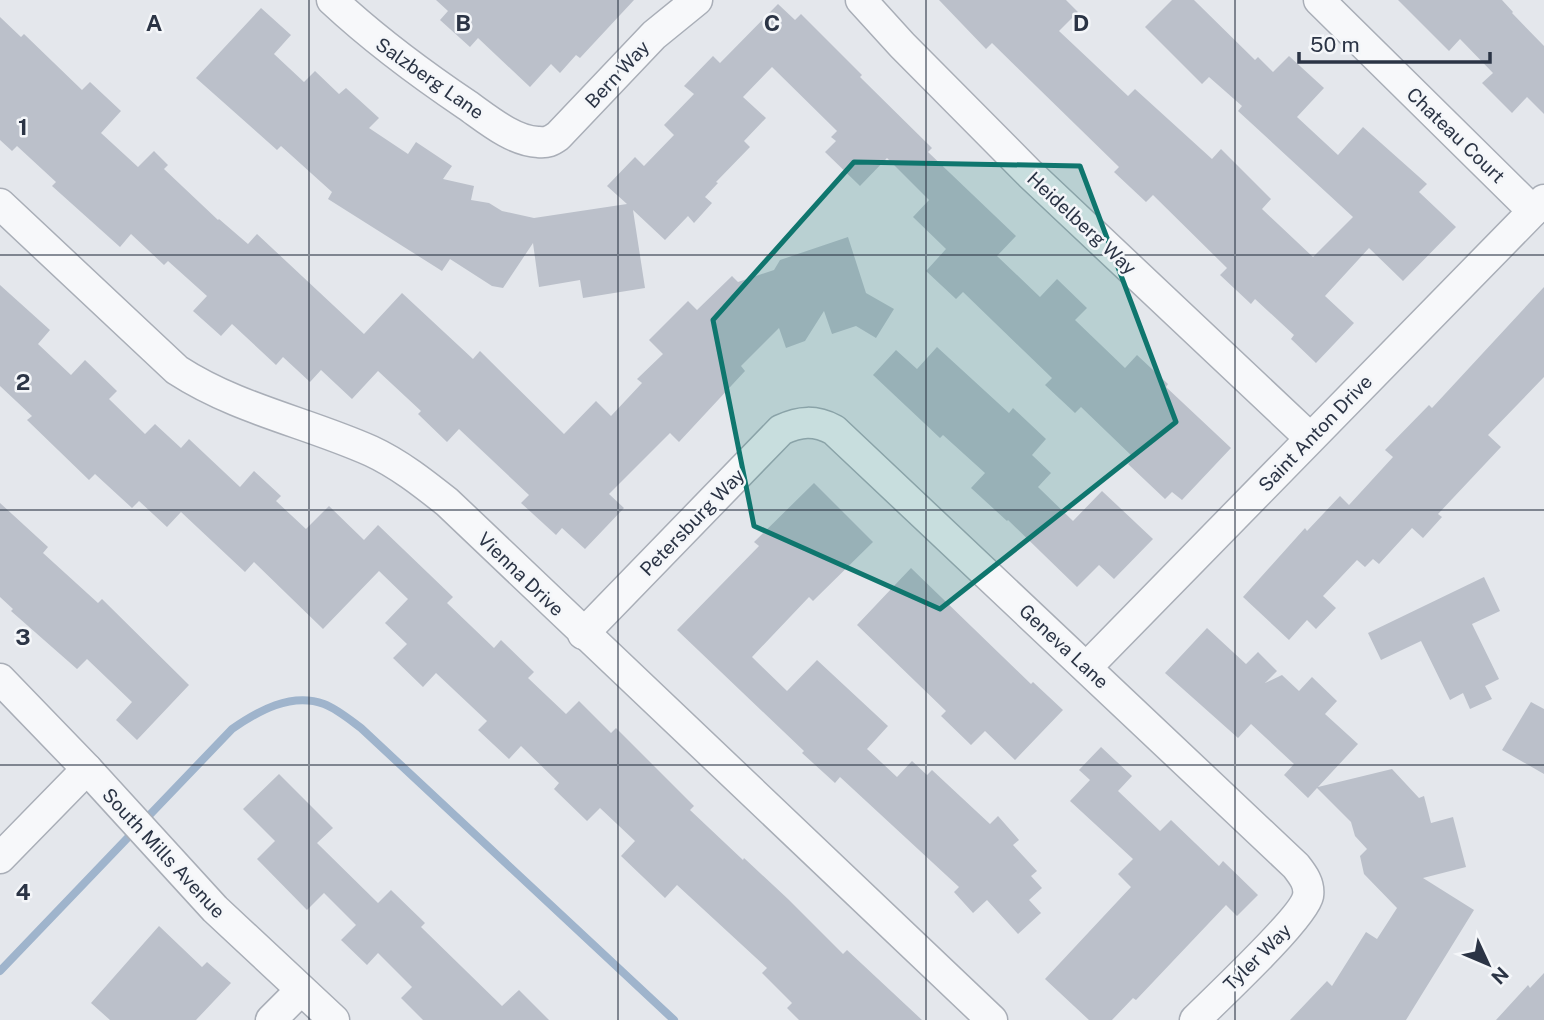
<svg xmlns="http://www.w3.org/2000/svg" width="1544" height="1020" viewBox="0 0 1544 1020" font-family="'Public Sans',sans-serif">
	<rect width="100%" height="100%" fill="#e4e7ec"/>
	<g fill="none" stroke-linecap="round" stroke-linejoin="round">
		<path stroke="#9fb4cc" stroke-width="8" d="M 0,971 L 232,729 C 258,711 291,692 324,704 C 337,709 349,719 361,728 L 674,1020"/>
	</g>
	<g fill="#bbc0ca">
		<path d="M 436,0 L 634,0 L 580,58 L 576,55 L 560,73 L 551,64 L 530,87 L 478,38 L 470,47 L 440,20 L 448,11 Z"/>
		<path d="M 939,0 L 1066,0 L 1078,12 L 1059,31 L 1128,96 L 1135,89 L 1212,159 L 1221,149 L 1271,199 L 1262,209 L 1313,257 L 1353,217 L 1238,111 L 1242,106 L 1209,77 L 1202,84 L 1145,27 L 1172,0 L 1194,0 L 1255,60 L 1258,57 L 1273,72 L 1289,56 L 1324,88 L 1297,117 L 1338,155 L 1363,127 L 1427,184 L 1419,192 L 1456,227 L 1403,281 L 1369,248 L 1325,296 L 1354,323 L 1316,363 L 1291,339 L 1294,335 L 1255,299 L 1251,304 L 1220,275 L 1227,268 L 1153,195 L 1146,202 L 1114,172 L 1119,167 L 992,43 L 986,49 Z"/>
		<path d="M 1398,0 L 1502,0 L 1513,12 L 1512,13 L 1544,46 L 1544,114 L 1527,97 L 1512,113 L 1482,83 L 1493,73 L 1460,39 L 1449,51 Z"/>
		<path d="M 778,4 L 795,20 L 801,14 L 862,75 L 860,77 L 932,148 L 928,152 L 1016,236 L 997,256 L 1040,297 L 1057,279 L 1087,308 L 1075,320 L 1125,368 L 1137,355 L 1168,384 L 1166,387 L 1231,448 L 1182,500 L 1172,492 L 1165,499 L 1128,464 L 1134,458 L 1081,407 L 1075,413 L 1045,385 L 1052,378 L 963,292 L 956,299 L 926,271 L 946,249 L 913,217 L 929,200 L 887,158 L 860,186 L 825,152 L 836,141 L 831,137 L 837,131 L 772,67 L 743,97 L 766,118 L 744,141 L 750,147 L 716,182 L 718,183 L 705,197 L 712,203 L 694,223 L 688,216 L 665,240 L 633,210 L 645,288 L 583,298 L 580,280 L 539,287 L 533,243 L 503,288 L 492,286 L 450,259 L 442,271 L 328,199 L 332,192 L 281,146 L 277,150 L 196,78 L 261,8 L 291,35 L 274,54 L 304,82 L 315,71 L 339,94 L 346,88 L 379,118 L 369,128 L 408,154 L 416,142 L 452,166 L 443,179 L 474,186 L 471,200 L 489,203 L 502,211 L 534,218 L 627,204 L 607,186 L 635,157 L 644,166 L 674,135 L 664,125 L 694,94 L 684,86 L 713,56 L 720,63 Z"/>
		<path d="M 0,17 L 21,37 L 24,34 L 82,90 L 90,82 L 121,111 L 101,133 L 138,167 L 154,151 L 168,165 L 164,169 L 218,220 L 219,219 L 248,244 L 257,234 L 364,334 L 402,293 L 473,359 L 480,351 L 564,434 L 596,401 L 611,416 L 642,383 L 637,379 L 663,354 L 649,340 L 688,301 L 697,310 L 732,276 L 738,282 L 774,270 L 780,260 L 848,237 L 866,293 L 894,309 L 876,338 L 856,326 L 832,334 L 824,311 L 805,341 L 786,348 L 779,328 L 741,366 L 745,371 L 679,442 L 670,433 L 609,494 L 624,508 L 585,549 L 562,528 L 556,535 L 521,503 L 529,495 L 459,429 L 447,442 L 418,414 L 421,411 L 378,371 L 352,399 L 321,370 L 310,382 L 283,357 L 276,365 L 232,324 L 221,336 L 193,311 L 207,296 L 168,261 L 164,265 L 131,234 L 120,247 L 52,186 L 56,182 L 17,146 L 12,151 L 0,140 Z"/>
		<path d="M 0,285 L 50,330 L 38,344 L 71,375 L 85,360 L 117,391 L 109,399 L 145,434 L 155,424 L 181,448 L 189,439 L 240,487 L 254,471 L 281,496 L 276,501 L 306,529 L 329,506 L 364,540 L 378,525 L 453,597 L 447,603 L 494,648 L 501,640 L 534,672 L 528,678 L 566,714 L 579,701 L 611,733 L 616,728 L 694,806 L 690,810 L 743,860 L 744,858 L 788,899 L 843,954 L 847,950 L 922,1020 L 799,1020 L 787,1008 L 792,1003 L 762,973 L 767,968 L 677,885 L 665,898 L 621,856 L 635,841 L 600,808 L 587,821 L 554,789 L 559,783 L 521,746 L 509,759 L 478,730 L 487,721 L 436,673 L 423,687 L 393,658 L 407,644 L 385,623 L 408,599 L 379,571 L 323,629 L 254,562 L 245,572 L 181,512 L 167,527 L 139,501 L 132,508 L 95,474 L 89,480 L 27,420 L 32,416 L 0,386 Z"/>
		<path d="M 1544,287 L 1544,377 L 1488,435 L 1501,447 L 1438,514 L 1442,517 L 1423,538 L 1412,528 L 1379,564 L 1373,559 L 1365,567 L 1357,560 L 1323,596 L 1336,608 L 1316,629 L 1307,620 L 1289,640 L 1243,597 L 1305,528 L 1307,531 L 1340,496 L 1349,505 L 1393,457 L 1385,450 L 1429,405 L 1432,408 Z"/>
		<path d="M 937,347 L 1009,413 L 1013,408 L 1046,439 L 1032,455 L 1051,473 L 1038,487 L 1073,521 L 1102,491 L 1153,539 L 1114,579 L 1099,565 L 1077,587 L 1008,520 L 1007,521 L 971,488 L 985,473 L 943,435 L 940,438 L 873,375 L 896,350 L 917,369 Z"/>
		<path d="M 814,483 L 873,542 L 813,601 L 809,597 L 752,657 L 787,691 L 817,660 L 888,726 L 867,749 L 897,777 L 912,761 L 927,775 L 932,770 L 990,824 L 998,816 L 1019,840 L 1013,845 L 1037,871 L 1031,876 L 1042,888 L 1029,900 L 1041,913 L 1018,934 L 987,900 L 973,913 L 954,892 L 959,887 L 840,777 L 835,783 L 802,753 L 804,751 L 677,630 L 759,546 L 754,542 Z"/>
		<path d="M 0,503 L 48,547 L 43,553 L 98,603 L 102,599 L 189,685 L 137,740 L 116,720 L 132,702 L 87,659 L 77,669 L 11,611 L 13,609 L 0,597 Z"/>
		<path d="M 911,568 L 1031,684 L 1033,682 L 1063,710 L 1015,760 L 985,731 L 971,745 L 941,716 L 946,711 L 857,625 Z"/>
		<path d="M 1484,577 L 1500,611 L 1472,624 L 1499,679 L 1485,686 L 1492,699 L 1470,709 L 1463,693 L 1450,700 L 1421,641 L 1381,660 L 1368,633 Z"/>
		<path d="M 1207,628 L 1246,664 L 1258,652 L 1277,671 L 1265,683 L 1282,675 L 1299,691 L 1312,677 L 1337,701 L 1325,714 L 1358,744 L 1318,787 L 1392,769 L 1419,798 L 1424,796 L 1431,823 L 1453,817 L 1466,867 L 1423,878 L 1474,910 L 1406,1020 L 1290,1020 L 1327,981 L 1332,986 L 1366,932 L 1377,939 L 1397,908 L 1364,874 L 1360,856 L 1367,849 L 1355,836 L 1351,822 L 1317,788 L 1308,798 L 1284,775 L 1294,764 L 1251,724 L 1238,738 L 1165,673 Z"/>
		<path d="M 1531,702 L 1544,709 L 1544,774 L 1502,750 Z"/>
		<path d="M 1101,747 L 1132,776 L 1118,791 L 1160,831 L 1171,820 L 1219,866 L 1223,861 L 1258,895 L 1237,916 L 1226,905 L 1136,1000 L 1133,998 L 1112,1020 L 1089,1020 L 1045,979 L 1131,887 L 1118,874 L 1133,859 L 1070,801 L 1090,780 L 1079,770 Z"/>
		<path d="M 279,774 L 333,828 L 317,843 L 378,903 L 391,890 L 425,923 L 421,927 L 502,1006 L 519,990 L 549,1020 L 423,1020 L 401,998 L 412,987 L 378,953 L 367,965 L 341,940 L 356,925 L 324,893 L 307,910 L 257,859 L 275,841 L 243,809 Z"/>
		<path d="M 159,926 L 202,967 L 207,962 L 231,983 L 196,1020 L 110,1020 L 91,1003 Z"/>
		<path d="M 1544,973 L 1544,1020 L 1496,1020 L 1528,985 L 1530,988 Z"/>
	</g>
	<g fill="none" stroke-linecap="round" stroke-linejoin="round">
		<defs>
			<g id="minor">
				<path d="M 332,0 C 376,41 418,72 467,105 C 487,119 513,141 538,142 C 547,143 551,141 558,136 L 654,35 L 697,0"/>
				<path d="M 861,0 L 902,45 L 1030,174 L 1310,438"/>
				<path d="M 1319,0 L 1533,211"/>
				<path d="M 0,204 L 177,370 C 237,409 306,422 371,451 C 399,464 423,483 447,502 L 992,1020"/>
				<path d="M 583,634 L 781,430 C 800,421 815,420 834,430 L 1296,866 C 1303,875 1310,884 1308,896 C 1304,917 1216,999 1195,1020"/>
				<path d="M 1087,667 L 1544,200"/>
				<path d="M 0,679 L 87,769 L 215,909 L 334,1020"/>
				<path d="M 0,858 L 87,769"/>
				<path d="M 271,1020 L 301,990"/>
			</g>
		</defs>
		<use href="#minor" stroke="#a9aeb7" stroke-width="33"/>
		<use href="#minor" stroke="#f7f8fa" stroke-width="30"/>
	</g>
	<path fill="#0f766e" fill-opacity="0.2" stroke="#0f766e" stroke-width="5" stroke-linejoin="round" d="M 854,162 L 1080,166 L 1176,422 L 940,609 L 754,526 L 713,320 Z"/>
	<path fill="none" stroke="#2b3445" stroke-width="2" stroke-opacity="0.55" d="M 309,0 L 309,1020M 618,0 L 618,1020M 926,0 L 926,1020M 1235,0 L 1235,1020M 0,255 L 1544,255M 0,510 L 1544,510M 0,765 L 1544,765"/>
	<g text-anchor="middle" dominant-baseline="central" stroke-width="5" stroke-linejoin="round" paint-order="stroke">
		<g font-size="19" fill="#2b3445" stroke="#f4f6f9">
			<text transform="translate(617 74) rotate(-47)">Bern Way</text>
			<text transform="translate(430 78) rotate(35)">Salzberg Lane</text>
			<text transform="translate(1456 135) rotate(44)">Chateau Court</text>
			<text transform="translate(1082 223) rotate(43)">Heidelberg Way</text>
			<text transform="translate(1315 433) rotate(-46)">Saint Anton Drive</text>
			<text transform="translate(692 522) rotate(-46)">Petersburg Way</text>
			<text transform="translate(521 574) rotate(44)">Vienna Drive</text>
			<text transform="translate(1064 646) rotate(43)">Geneva Lane</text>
			<text transform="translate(164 853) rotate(47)">South Mills Avenue</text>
			<text transform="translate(1257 957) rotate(-45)">Tyler Way</text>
		</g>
	</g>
	<g font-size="23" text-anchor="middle" font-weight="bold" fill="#2b3445" stroke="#f4f6f9" stroke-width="5" stroke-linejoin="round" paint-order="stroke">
		<text x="154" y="31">A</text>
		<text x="463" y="31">B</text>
		<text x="772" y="31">C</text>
		<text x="1081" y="31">D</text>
		<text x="23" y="135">1</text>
		<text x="23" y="390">2</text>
		<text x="23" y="645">3</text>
		<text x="23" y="900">4</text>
	</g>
	<g transform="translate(1488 964) rotate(134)" stroke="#f4f6f9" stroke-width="5" paint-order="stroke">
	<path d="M0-5L12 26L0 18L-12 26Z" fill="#2b3445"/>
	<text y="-10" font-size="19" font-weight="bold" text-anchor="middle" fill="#2b3445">N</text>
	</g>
	<path d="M1299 52v10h191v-10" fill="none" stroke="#2b3445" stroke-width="3.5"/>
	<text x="1310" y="52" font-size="21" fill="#2b3445" stroke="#f4f6f9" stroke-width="5" paint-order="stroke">50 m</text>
</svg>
